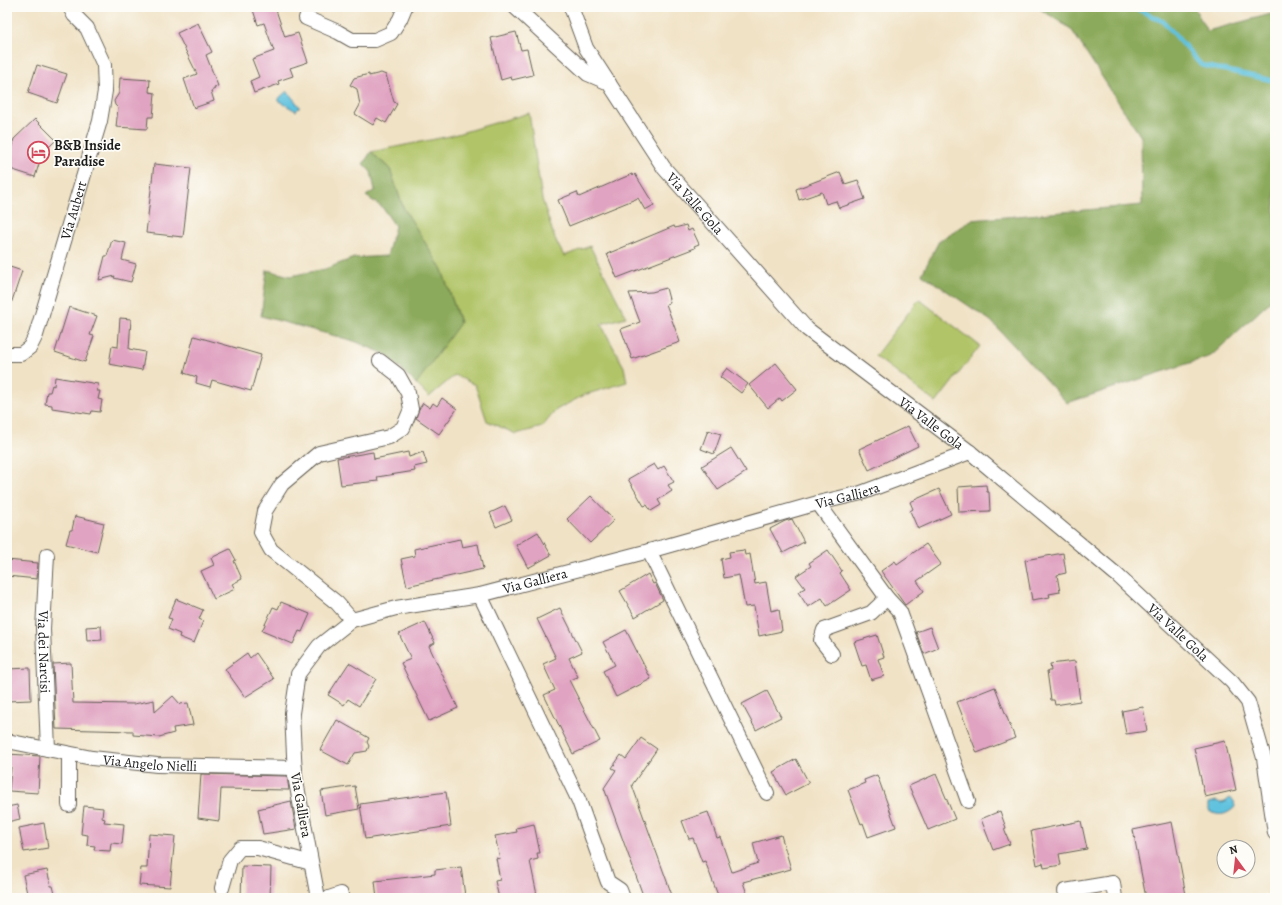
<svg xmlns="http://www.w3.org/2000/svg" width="1282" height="905" viewBox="0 0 1282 905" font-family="Alegreya,serif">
	<rect width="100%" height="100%" fill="#fdfcf7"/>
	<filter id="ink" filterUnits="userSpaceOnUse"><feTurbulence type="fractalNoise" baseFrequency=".025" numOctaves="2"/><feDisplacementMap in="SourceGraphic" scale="8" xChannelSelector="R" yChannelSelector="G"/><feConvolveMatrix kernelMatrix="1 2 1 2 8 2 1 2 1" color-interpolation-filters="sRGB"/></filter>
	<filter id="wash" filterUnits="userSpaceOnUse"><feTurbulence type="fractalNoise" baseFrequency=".012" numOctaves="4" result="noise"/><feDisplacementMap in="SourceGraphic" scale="16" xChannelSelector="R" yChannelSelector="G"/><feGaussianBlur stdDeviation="0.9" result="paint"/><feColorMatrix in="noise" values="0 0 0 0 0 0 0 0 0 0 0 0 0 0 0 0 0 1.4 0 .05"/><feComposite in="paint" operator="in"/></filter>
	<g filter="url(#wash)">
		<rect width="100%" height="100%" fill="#f0e2c5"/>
		<g fill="#b1c467" stroke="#667042">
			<path d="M 529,113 L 542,199 L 555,239 L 564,256 L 590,246 L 626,317 L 601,324 L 624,367 L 627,382 L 584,395 L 556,410 L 542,427 L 516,434 L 487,421 L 475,385 L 455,375 L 429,397 L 416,384 L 460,322 L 442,270 L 403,207 L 390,169 L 371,152 L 450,136 Z"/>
			<path d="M 919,299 L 980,346 L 936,403 L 875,356 Z"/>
		</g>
		<g fill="#8caa5c" stroke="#54633c">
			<path d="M 1037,7 L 1194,7 L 1207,31 L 1275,13 L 1275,297 L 1211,356 L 1067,403 L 991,321 L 922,274 L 939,241 L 971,220 L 1142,205 L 1141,137 L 1071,29 Z"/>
			<path d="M 371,152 L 390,169 L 403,207 L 442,270 L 460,323 L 416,384 L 387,355 L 354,341 L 261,316 L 267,270 L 290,276 L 325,269 L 354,258 L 387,256 L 395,226 L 382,207 L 366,196 L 375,190 L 371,172 L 363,164 Z"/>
		</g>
		<g fill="#60c2de" stroke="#3e6f7d">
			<path d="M 287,91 L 300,107 L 296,111 L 277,100 Z"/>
			<path d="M 1230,798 L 1234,801 L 1235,807 C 1227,815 1219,817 1209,811 L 1209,803 L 1216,801 L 1221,803 L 1225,802 Z"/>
		</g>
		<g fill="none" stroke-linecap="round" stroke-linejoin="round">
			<path stroke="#60c2de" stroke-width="4.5" d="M 1133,7 L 1164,22 L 1201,65 L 1275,81"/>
		</g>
		<g id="blocks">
			<g fill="#e0a3c1">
				<path d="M 252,7 L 275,7 L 285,37 L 298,33 L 308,62 L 290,68 L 293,76 L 278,81 L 279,84 L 254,93 L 250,81 L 259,77 L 252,59 L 274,51 L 264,23 L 258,25 Z"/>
				<path d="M 198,23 L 212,52 L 206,55 L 218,86 L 214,87 L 215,89 L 211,91 L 214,101 L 194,108 L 184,79 L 197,74 L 177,33 Z"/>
				<path d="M 516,32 L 521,50 L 527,49 L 533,75 L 512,80 L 511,77 L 501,80 L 491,38 Z"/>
				<path d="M 37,65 L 67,74 L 57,103 L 28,93 Z"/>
				<path d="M 381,73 L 386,75 L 394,102 L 397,104 L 386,123 L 377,118 L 373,125 L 355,114 L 360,105 L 357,89 L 350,85 L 354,78 L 369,74 L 369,76 Z"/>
				<path d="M 120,78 L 150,80 L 149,92 L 155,93 L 153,117 L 148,117 L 147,129 L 116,127 L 118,108 L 115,105 L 114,101 L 119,93 Z"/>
				<path d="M 35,119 L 56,140 L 42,154 L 35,177 L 7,168 L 7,161 L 14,139 Z"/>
				<path d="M 154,164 L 191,168 L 183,237 L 146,233 Z"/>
				<path d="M 840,172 L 845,184 L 858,180 L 865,199 L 839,208 L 836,201 L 826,204 L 822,192 L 799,200 L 796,189 Z"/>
				<path d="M 632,174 L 633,176 L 635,174 L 654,205 L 645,210 L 638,198 L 569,226 L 558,200 L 577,192 L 579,197 Z"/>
				<path d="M 686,225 L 688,231 L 692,229 L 699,244 L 694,246 L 695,248 L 617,278 L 607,254 L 674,226 L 675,228 Z"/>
				<path d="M 112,240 L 126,243 L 122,260 L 136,264 L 131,282 L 114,278 L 115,276 L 99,280 L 105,256 L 107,256 Z"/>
				<path d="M 7,266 L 22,271 L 9,310 L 7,310 Z"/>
				<path d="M 666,288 L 670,303 L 666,304 L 680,342 L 632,359 L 621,329 L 640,322 L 629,293 L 652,292 Z"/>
				<path d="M 69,307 L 97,316 L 90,335 L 94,336 L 85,362 L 55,352 Z"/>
				<path d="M 120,318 L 131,319 L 129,349 L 145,352 L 142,370 L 109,364 L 112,346 L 118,347 Z"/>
				<path d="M 194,336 L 261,355 L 251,391 L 212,380 L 210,387 L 196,383 L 197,377 L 184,373 Z"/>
				<path d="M 776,363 L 797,389 L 782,401 L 780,398 L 768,408 L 749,385 Z"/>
				<path d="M 727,368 L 748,384 L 741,393 L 720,377 Z"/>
				<path d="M 55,377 L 98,384 L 97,391 L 100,391 L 98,399 L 102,400 L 100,412 L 92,411 L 91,414 L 52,408 L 52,405 L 45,404 L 47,392 L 50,392 L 52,385 L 54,386 Z"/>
				<path d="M 442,398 L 457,409 L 439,434 L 416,418 L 419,409 L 423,403 L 430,408 L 433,403 L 437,406 Z"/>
				<path d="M 908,426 L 918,446 L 869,470 L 859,449 Z"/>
				<path d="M 708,430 L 721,434 L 714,454 L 701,449 Z"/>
				<path d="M 731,448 L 746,472 L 718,490 L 702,466 Z"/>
				<path d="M 373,452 L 374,459 L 408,452 L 409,457 L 423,452 L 427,464 L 414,467 L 415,471 L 377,477 L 378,481 L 341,485 L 337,458 Z"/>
				<path d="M 654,464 L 658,470 L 664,466 L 674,482 L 668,485 L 672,491 L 658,500 L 661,505 L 651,511 L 647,505 L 644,506 L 628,479 Z"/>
				<path d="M 986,485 L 987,492 L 989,492 L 990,511 L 959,512 L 958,487 Z"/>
				<path d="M 939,489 L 951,514 L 918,529 L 910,511 L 913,509 L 910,502 Z"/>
				<path d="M 591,496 L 614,520 L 590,543 L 567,519 Z"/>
				<path d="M 505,506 L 512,520 L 496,527 L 490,513 Z"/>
				<path d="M 75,516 L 104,523 L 97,552 L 66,544 L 70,530 L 72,530 Z"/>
				<path d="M 792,519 L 804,542 L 783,553 L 770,529 L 785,521 Z"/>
				<path d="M 538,532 L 551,555 L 528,568 L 516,545 Z"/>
				<path d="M 460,539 L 462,547 L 478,544 L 483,569 L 407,586 L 401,559 L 415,556 L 414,549 Z"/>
				<path d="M 926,544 L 941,564 L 917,581 L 924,591 L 905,605 L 881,571 L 895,561 L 897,564 Z"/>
				<path d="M 230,549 L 236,560 L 234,561 L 242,579 L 232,584 L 235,589 L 214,599 L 201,571 L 214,565 L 211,558 Z"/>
				<path d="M 744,550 L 745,555 L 750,554 L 755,584 L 766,582 L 771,611 L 779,609 L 782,631 L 759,636 L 754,606 L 745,607 L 739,575 L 724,578 L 721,559 L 730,557 L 729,552 Z"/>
				<path d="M 828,550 L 842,571 L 840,573 L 851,590 L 827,606 L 822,598 L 808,607 L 798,592 L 805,588 L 796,576 L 811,566 L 809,563 Z"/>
				<path d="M 1063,553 L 1066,573 L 1057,575 L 1060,592 L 1049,594 L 1050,597 L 1032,600 L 1025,560 Z"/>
				<path d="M 7,560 L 38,563 L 37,579 L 7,576 Z"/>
				<path d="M 648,574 L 653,584 L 655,583 L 663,600 L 635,617 L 620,591 Z"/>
				<path d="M 176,599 L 203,610 L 199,619 L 203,621 L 194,643 L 179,637 L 180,634 L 168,629 L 172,619 L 168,618 Z"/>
				<path d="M 281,602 L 310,614 L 302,632 L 299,631 L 293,644 L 262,631 L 273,607 L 278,609 Z"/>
				<path d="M 560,608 L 582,652 L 569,658 L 578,677 L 569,680 L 600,741 L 573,754 L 544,695 L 555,690 L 543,664 L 556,658 L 537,619 Z"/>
				<path d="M 425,622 L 435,643 L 429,646 L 458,708 L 429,721 L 401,663 L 411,659 L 399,634 Z"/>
				<path d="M 101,626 L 102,640 L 87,641 L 86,627 Z"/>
				<path d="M 930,627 L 938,648 L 924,654 L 916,632 Z"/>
				<path d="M 626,630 L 651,679 L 616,697 L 603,671 L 615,665 L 603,642 Z"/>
				<path d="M 877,635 L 884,657 L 878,659 L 884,676 L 871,680 L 866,665 L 862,666 L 854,642 Z"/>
				<path d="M 247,653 L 250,658 L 256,653 L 274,679 L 245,697 L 225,669 Z"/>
				<path d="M 1075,661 L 1080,701 L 1055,705 L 1054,700 L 1051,700 L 1047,671 L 1051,671 L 1050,664 Z"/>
				<path d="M 71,663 L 73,703 L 134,704 L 154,700 L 155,712 L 173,696 L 180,704 L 188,703 L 193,725 L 173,728 L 174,733 L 159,737 L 133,735 L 133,731 L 56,729 L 53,664 Z"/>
				<path d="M 349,663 L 376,679 L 359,706 L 348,699 L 344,705 L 328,695 Z"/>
				<path d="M 30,668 L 31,700 L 7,701 L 7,669 Z"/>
				<path d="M 995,687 L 1015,738 L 977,753 L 957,702 Z"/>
				<path d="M 767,691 L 781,717 L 756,730 L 742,704 Z"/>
				<path d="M 1143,707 L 1147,731 L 1126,734 L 1122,711 Z"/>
				<path d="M 337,720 L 369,738 L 367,742 L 369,746 L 367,751 L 355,753 L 348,765 L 320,750 Z"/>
				<path d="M 641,738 L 657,749 L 632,785 L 673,898 L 644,898 L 604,788 L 616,770 L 612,768 L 621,755 L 626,759 Z"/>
				<path d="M 1225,741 L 1236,790 L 1205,797 L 1194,748 Z"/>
				<path d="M 7,754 L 40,756 L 38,793 L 9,791 L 11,767 L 7,766 Z"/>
				<path d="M 796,759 L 809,783 L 786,795 L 773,772 Z"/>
				<path d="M 201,774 L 287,776 L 289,790 L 221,789 L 219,821 L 198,818 Z"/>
				<path d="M 936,774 L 955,819 L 928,830 L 909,786 Z"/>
				<path d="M 877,775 L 896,827 L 868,837 L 863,823 L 861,824 L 848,790 L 865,783 L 864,780 Z"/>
				<path d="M 355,786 L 359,809 L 325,815 L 321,791 Z"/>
				<path d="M 446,792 L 451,826 L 365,839 L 360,804 Z"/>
				<path d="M 291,801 L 296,829 L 263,834 L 258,809 Z"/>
				<path d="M 17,805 L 20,819 L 7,822 L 7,807 Z"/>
				<path d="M 84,806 L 103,808 L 102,818 L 105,819 L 104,822 L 124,824 L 122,844 L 111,843 L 110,851 L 94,850 L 95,846 L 87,845 L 88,835 L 81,834 Z"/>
				<path d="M 1000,811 L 1006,828 L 1004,829 L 1010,844 L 993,850 L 981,819 Z"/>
				<path d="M 708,812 L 717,838 L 720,837 L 732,872 L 758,863 L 753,843 L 781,835 L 791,869 L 743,882 L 747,894 L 736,898 L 719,898 L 705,861 L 702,862 L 693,838 L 689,839 L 682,821 Z"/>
				<path d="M 1081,821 L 1087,849 L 1059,854 L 1061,865 L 1044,868 L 1043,863 L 1037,865 L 1031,831 Z"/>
				<path d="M 1172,822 L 1186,895 L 1171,898 L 1146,898 L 1133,830 Z"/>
				<path d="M 44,823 L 48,848 L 24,852 L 19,828 Z"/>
				<path d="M 534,824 L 540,853 L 537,853 L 538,859 L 530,861 L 537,895 L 525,898 L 499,898 L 495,881 L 500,880 L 496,858 L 500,859 L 495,836 L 517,832 L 516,828 Z"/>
				<path d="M 149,834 L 175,836 L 170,887 L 139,885 L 141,868 L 147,868 Z"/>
				<path d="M 242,866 L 271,867 L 270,898 L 241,898 Z"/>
				<path d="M 461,867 L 465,896 L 444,898 L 377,898 L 375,881 L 435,874 L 435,870 Z"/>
				<path d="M 47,870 L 51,886 L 53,886 L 56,898 L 28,898 L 23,875 Z"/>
			</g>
		</g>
	</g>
	<g filter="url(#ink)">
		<use href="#blocks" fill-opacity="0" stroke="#666157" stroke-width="1"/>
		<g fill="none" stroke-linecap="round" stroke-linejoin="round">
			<defs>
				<g id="minor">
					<path d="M 515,7 L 588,74 L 609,83"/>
					<path id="s1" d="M 571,7 L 586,48 L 664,168 L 807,329 L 970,452 L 1117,575 L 1232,682 L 1248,702 L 1264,758 L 1275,833"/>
					<path d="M 306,18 L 338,32 L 352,40 L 375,40 L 391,33 L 400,19 L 405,7"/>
					<path id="s2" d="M 7,354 L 21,354 L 30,347 L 36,335 L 100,121 L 105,91 L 104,65 L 87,28 L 74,15 L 70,7"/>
					<path d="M 818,503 L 887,598 L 900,612 L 968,801"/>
					<path d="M 649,551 L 767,793"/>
					<path id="s3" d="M 47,555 L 43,629 L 48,749"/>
					<path d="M 480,595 L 579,801 L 608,882 L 620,890 L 623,898"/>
					<path d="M 352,620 L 337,603 L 271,550 L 261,532 L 265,511 L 282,484 L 319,453 L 389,437 L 403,428 L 411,409 L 408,393 L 398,375 L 380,361"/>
					<path d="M 832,654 L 821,640 L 824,630 L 871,613 L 887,598"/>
					<path id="s4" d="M 7,741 L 92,758 L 157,765 L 295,768"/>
					<path d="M 69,754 L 69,805"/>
					<path d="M 222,888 L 230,860 L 240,848 L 258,848 L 311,863"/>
					<path d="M 1065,891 L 1113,883 L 1115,898"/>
					<path id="s5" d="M 318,898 L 295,776 L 292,713 L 298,674 L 319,646 L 352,620 L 396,608 L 480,595 L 649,551 L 818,503 L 861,493 L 970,452"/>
					<path d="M 329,898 L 341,894"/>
				</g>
			</defs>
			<use href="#minor" stroke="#666157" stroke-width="16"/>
			<use href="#minor" stroke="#fff" stroke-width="14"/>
		</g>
	</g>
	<defs>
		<symbol id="hotel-ring" viewBox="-11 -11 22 22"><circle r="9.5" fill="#fdfcf7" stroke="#d1495b" stroke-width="1.5"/><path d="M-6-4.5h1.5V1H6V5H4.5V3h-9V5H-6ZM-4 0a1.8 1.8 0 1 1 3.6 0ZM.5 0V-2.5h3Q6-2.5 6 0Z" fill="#d1495b"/></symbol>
	</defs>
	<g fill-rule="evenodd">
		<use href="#hotel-ring" x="26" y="140" width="25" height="25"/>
	</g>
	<g text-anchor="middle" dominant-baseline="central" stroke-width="3.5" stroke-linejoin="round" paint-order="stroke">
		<g font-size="14" font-weight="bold" fill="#1c1c1c" stroke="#fdfcf7" text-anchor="start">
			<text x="54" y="145">B&amp;B Inside<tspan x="54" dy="16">Paradise</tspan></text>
		</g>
		<g font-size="14" fill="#1c1c1c" stroke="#fdfcf7">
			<text stroke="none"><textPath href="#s1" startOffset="234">Via Valle Gola</textPath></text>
			<text stroke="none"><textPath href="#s2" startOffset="169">Via Aubert</textPath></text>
			<text stroke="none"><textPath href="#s1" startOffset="558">Via Valle Gola</textPath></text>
			<text stroke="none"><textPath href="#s5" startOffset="815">Via Galliera</textPath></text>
			<text stroke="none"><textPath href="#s5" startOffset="491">Via Galliera</textPath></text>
			<text stroke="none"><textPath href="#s1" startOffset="882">Via Valle Gola</textPath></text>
			<text stroke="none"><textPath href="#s3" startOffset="97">Via dei Narcisi</textPath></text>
			<text stroke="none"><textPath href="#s4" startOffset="145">Via Angelo Nielli</textPath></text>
			<text transform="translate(301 805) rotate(80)">Via Galliera</text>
		</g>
	</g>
	<rect width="1282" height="905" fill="none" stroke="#fdfcf7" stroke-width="24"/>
	<g transform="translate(1236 859) rotate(345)"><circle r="19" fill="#fdfcf7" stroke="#a3a29f"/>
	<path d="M0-3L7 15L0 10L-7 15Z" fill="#d1495b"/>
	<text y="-6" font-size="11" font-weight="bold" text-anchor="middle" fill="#1c1c1c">N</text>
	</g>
</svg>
